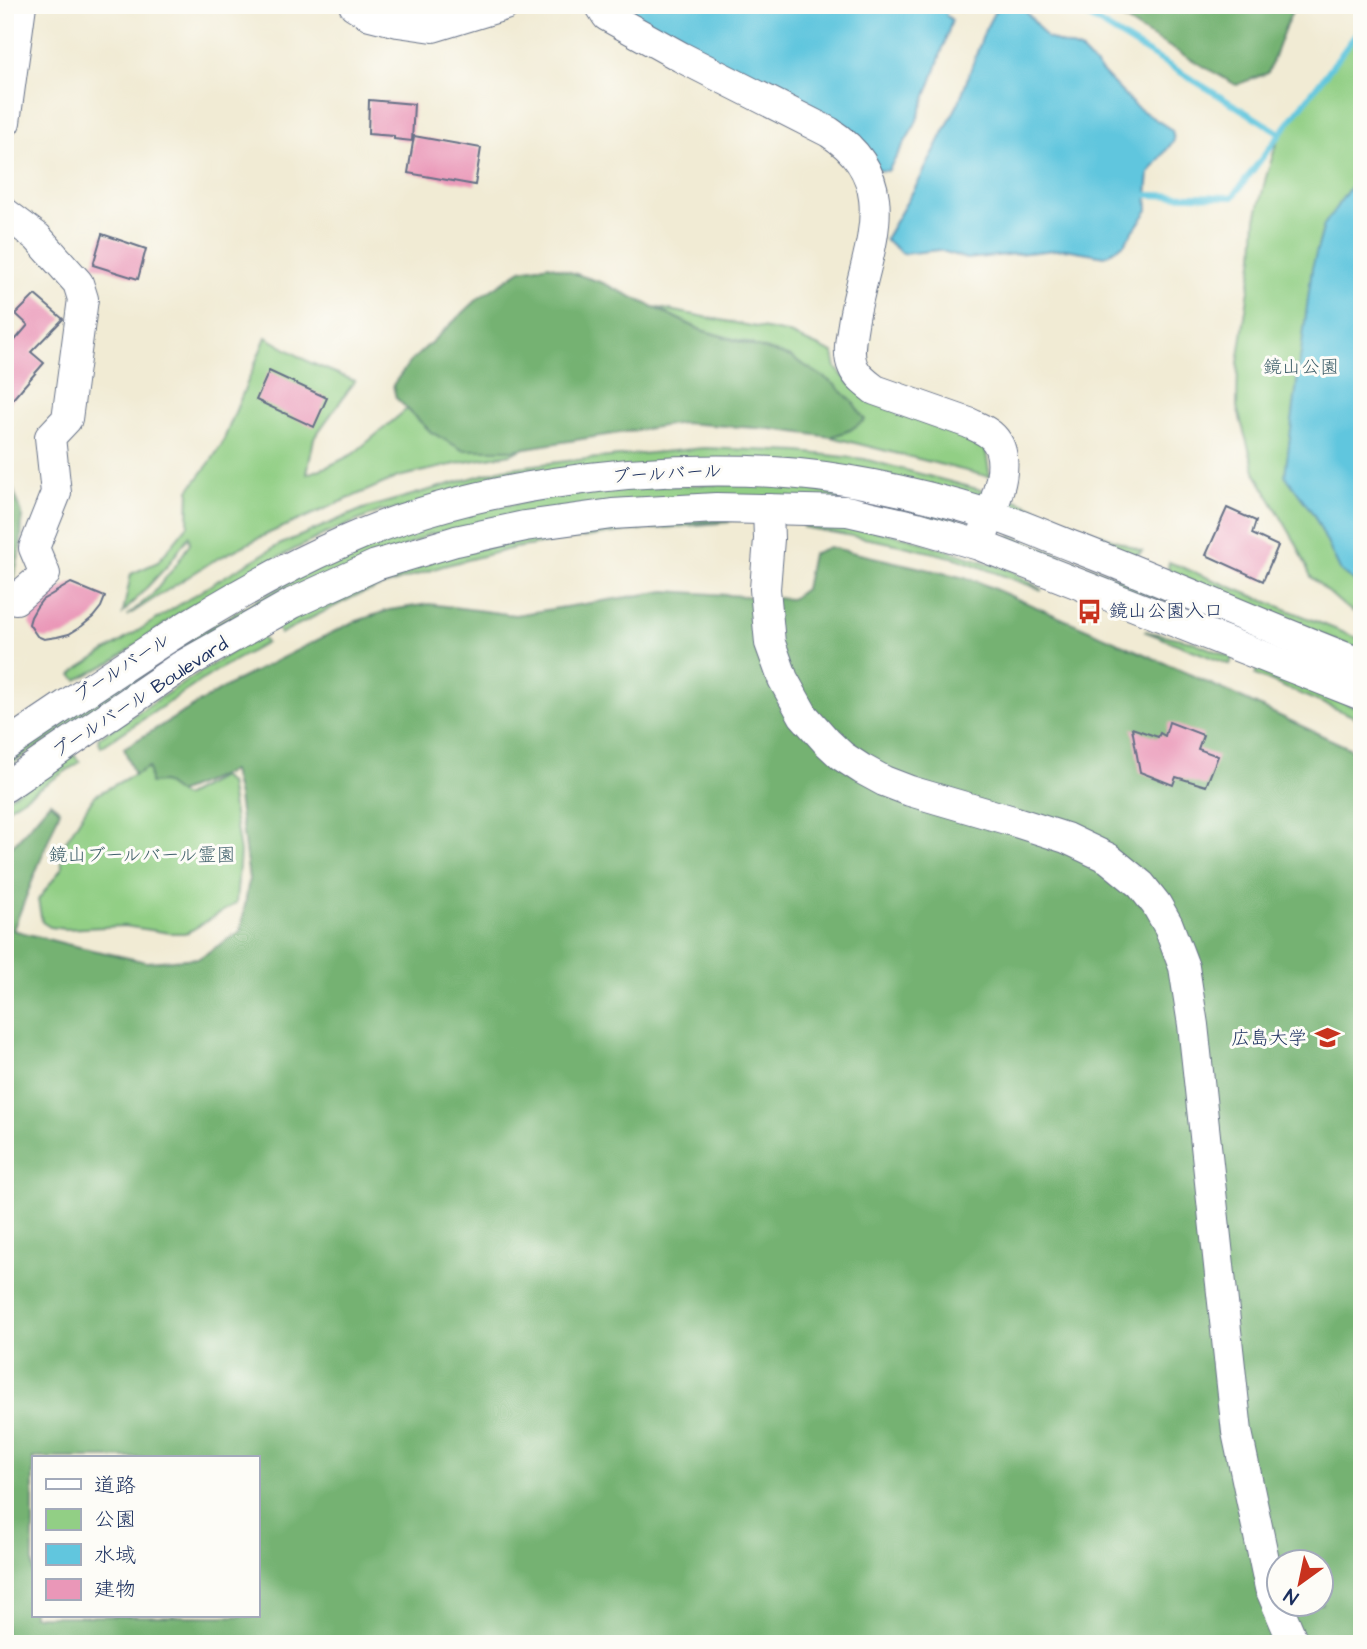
<svg xmlns="http://www.w3.org/2000/svg" width="1367" height="1649" viewBox="0 0 1367 1649" font-family="'Architects Daughter','Klee One',sans-serif">
	<rect width="100%" height="100%" fill="#fdfcf7"/>
	<filter id="ink" filterUnits="userSpaceOnUse"><feTurbulence type="fractalNoise" baseFrequency=".0143" numOctaves="2"/><feDisplacementMap in="SourceGraphic" scale="14" xChannelSelector="R" yChannelSelector="G"/><feConvolveMatrix kernelMatrix="1 2 1 2 8 2 1 2 1" color-interpolation-filters="sRGB"/></filter>
	<filter id="wash" filterUnits="userSpaceOnUse"><feTurbulence type="fractalNoise" baseFrequency=".00686" numOctaves="4" result="noise"/><feDisplacementMap in="SourceGraphic" scale="28" xChannelSelector="R" yChannelSelector="G"/><feGaussianBlur stdDeviation="1.57" result="paint"/><feColorMatrix in="noise" values="0 0 0 0 0 0 0 0 0 0 0 0 0 0 0 0 0 1.4 0 .05"/><feComposite in="paint" operator="in"/></filter>
	<g filter="url(#wash)">
		<rect width="100%" height="100%" fill="#f1ebd4"/>
		<g fill="#92cf85" stroke="#567f72" stroke-width="2">
			<path d="M 1362,26 L 1362,617 L 1344,606 L 1311,577 L 1296,543 L 1256,474 L 1237,407 L 1238,363 L 1254,256 L 1256,219 L 1266,177 L 1280,133 L 1322,82 Z"/>
			<path d="M 654,307 L 787,333 L 833,353 L 836,368 L 852,386 L 954,427 L 985,446 L 990,477 L 831,437 L 850,430 L 752,344 L 701,330 Z"/>
			<path d="M 266,337 L 311,363 L 355,381 L 314,438 L 307,474 L 329,466 L 353,454 L 407,409 L 431,432 L 463,450 L 513,450 L 524,448 L 511,454 L 465,462 L 398,477 L 267,534 L 213,561 L 127,616 L 152,595 L 176,565 L 190,543 L 189,536 L 167,566 L 123,613 L 131,574 L 158,562 L 188,525 L 189,490 L 211,461 L 222,444 Z"/>
			<path d="M 704,448 L 799,452 L 864,459 L 989,492 L 984,497 L 797,463 L 381,511 L 323,535 L 238,578 L 184,610 L 114,661 L 77,680 L 72,675 L 79,668 L 217,581 L 279,545 L 363,509 L 503,469 L 567,461 Z"/>
			<path d="M 765,483 L 834,488 L 968,521 L 968,526 L 964,529 L 898,512 L 429,534 L 79,720 L 5,768 L 5,756 L 112,684 L 309,570 L 401,534 L 474,511 L 581,492 L 659,486 Z"/>
			<path d="M 1008,497 L 1142,551 L 1138,554 L 1133,555 L 1014,509 L 1010,503 Z"/>
			<path d="M 730,522 L 620,532 L 514,548 L 443,566 L 357,595 L 280,634 L 277,627 L 323,602 L 435,558 L 596,525 Z"/>
			<path d="M 818,523 L 842,523 L 909,538 L 1012,571 L 1042,590 L 956,558 L 891,543 L 802,527 Z"/>
			<path d="M 1011,536 L 1198,609 L 1265,642 L 1009,543 L 1008,538 Z"/>
			<path d="M 1169,562 L 1362,640 L 1362,651 L 1170,573 L 1168,568 Z"/>
			<path d="M 1144,631 L 1191,641 L 1232,658 L 1230,665 Z"/>
			<path d="M 260,634 L 266,643 L 216,671 L 101,747 L 98,738 Z"/>
			<path d="M 1259,668 L 1362,710 L 1362,720 L 1255,675 L 1257,669 Z"/>
			<path d="M 73,754 L 80,762 L 5,810 L 5,800 Z"/>
			<path d="M 149,766 L 163,782 L 184,797 L 221,777 L 229,783 L 240,852 L 236,903 L 187,933 L 170,933 L 124,926 L 65,929 L 50,927 L 42,922 L 38,900 L 62,868 L 61,849 L 94,796 Z"/>
		</g>
		<g fill="#75b272" stroke="#487068" stroke-width="2" fill-rule="evenodd">
			<path d="M 1102,5 L 1295,5 L 1284,30 L 1268,73 L 1236,85 L 1140,30 Z"/>
			<path d="M 549,265 L 603,283 L 701,330 L 791,357 L 833,383 L 852,401 L 865,420 L 850,430 L 831,437 L 771,429 L 682,423 L 513,450 L 463,450 L 431,432 L 396,398 L 393,385 L 409,363 L 479,298 L 521,270 Z"/>
			<path d="M 5,467 L 22,514 L 21,546 L 15,573 L 11,617 L 5,618 Z"/>
			<path d="M 829,547 L 974,580 L 1174,667 L 1362,754 L 1362,1644 L 5,1644 L 5,851 L 18,840 L 50,802 L 60,810 L 13,930 L 66,944 L 147,962 L 199,958 L 241,931 L 249,879 L 238,797 L 232,771 L 178,793 L 163,782 L 150,783 L 149,767 L 134,775 L 124,748 L 234,682 L 351,623 L 389,610 L 429,604 L 515,615 L 665,591 L 791,599 L 805,589 L 812,554 ZM 33,1458 L 257,1458 L 257,1616 L 33,1616 ZM 1280,1562 L 1322,1562 L 1322,1604 L 1280,1604 Z"/>
		</g>
		<g fill="#61c6de" stroke="#3e7a9e" stroke-width="2">
			<path d="M 623,5 L 933,5 L 952,20 L 935,72 L 915,125 L 888,171 L 877,170 L 665,36 Z"/>
			<path d="M 998,5 L 1011,5 L 1025,10 L 1047,38 L 1082,51 L 1135,106 L 1172,130 L 1174,140 L 1149,173 L 1147,195 L 1148,210 L 1124,244 L 1105,256 L 1065,249 L 967,259 L 939,250 L 903,254 L 885,239 L 919,181 L 959,102 L 985,30 Z"/>
			<path d="M 1362,170 L 1362,588 L 1340,570 L 1314,515 L 1285,475 L 1312,268 L 1324,225 Z"/>
		</g>
		<g fill="none" stroke-linecap="round" stroke-linejoin="round">
			<g stroke="#61c6de" stroke-width="6">
				<path d="M 1070,5 L 1280,133"/>
				<path d="M 943,13 L 951,5"/>
				<path d="M 1147,195 L 1233,197 C 1275,139 1320,84 1362,26"/>
			</g>
		</g>
		<g id="blocks">
			<g fill="#ea97b8">
				<path d="M 369,100 L 414,104 L 412,141 L 394,139 L 394,136 L 368,134 Z"/>
				<path d="M 414,136 L 481,148 L 475,185 L 408,173 Z"/>
				<path d="M 102,234 L 146,249 L 138,279 L 93,265 Z"/>
				<path d="M 35,295 L 63,319 L 31,352 L 44,363 L 5,408 L 5,352 L 28,325 L 16,314 Z"/>
				<path d="M 269,371 L 327,398 L 314,427 L 256,400 Z"/>
				<path d="M 1227,508 L 1256,521 L 1252,534 L 1278,546 L 1263,581 L 1206,555 Z"/>
				<path d="M 71,583 L 105,597 L 101,607 L 93,617 L 82,626 L 69,634 L 57,637 L 44,639 L 37,636 L 29,624 L 31,617 L 36,608 L 42,600 Z"/>
				<path d="M 1169,722 L 1203,735 L 1198,749 L 1218,756 L 1206,786 L 1176,777 L 1173,785 L 1140,772 L 1132,728 L 1158,737 L 1160,733 L 1165,736 Z"/>
			</g>
		</g>
	</g>
	<g filter="url(#ink)">
		<use href="#blocks" fill-opacity="0" stroke="#667187" stroke-width="2"/>
		<g fill="none" stroke-linecap="round" stroke-linejoin="round">
			<defs>
				<g id="minor">
					<path d="M 354,5 L 370,15 L 398,22 L 433,27 L 505,5"/>
					<path d="M 600,5 L 607,16 L 681,57 L 829,132 C 907,183 864,253 853,324 C 851,338 847,354 853,367 C 857,377 867,384 875,390 L 969,423 C 977,427 986,430 993,437 C 1015,460 993,506 984,532"/>
					<path d="M 5,122 L 21,5"/>
					<path d="M 5,213 L 37,237 L 78,283 L 83,299 L 67,419 L 50,437 L 56,493 L 34,548 L 45,574 L 16,599"/>
					<path d="M 768,509 L 769,539 L 765,589 L 770,643 L 783,679 L 803,715 L 827,742 L 842,756 L 862,769 L 884,781 L 910,791 L 1013,821 L 1066,838 L 1108,858 L 1141,885 L 1156,904 L 1168,925 L 1184,967 L 1193,1025 L 1237,1432 L 1270,1588 L 1294,1644"/>
					<path d="M 5,746 C 115,673 222,595 343,542 C 471,485 633,465 773,472 C 845,476 919,493 988,514 C 1018,523 1048,537 1077,548 C 1173,585 1266,627 1362,664"/>
					<path d="M 5,787 L 180,667 L 293,603 L 376,565 L 456,541 L 525,526 L 612,514 L 716,508 L 847,511 L 917,527 L 979,545 L 1362,695"/>
				</g>
			</defs>
			<use href="#minor" stroke="#667187" stroke-width="32"/>
			<use href="#minor" stroke="#fff" stroke-width="30"/>
		</g>
	</g>
	<defs>
		<symbol id="bus-bare" viewBox="-9 -9 18 18"><path d="M-5-6H5V4H4V6H2V4H-2V6H-4V4H-5ZM-3.5-4V0h7V-4ZM-3.5 1.2v1.5H-2V1.2ZM2 1.2v1.5H3.5V1.2Z" fill="#c8321e" stroke="#fdfcf7" stroke-width="2.5" paint-order="stroke"/></symbol>
		<symbol id="university-bare" viewBox="-9 -9 18 18"><path d="M0-5L7-2L0 1L-7-2ZM-4 1L0 2.5L4 1V4Q0 6-4 4Z" fill="#c8321e" stroke="#fdfcf7" stroke-width="2.5" paint-order="stroke"/></symbol>
	</defs>
	<g fill-rule="evenodd">
		<use href="#bus-bare" x="1072" y="594" width="35" height="35"/>
		<use href="#university-bare" x="1310" y="1020" width="35" height="35"/>
	</g>
	<g text-anchor="middle" dominant-baseline="central" stroke-width="6" stroke-linejoin="round" paint-order="stroke">
		<g font-size="19" fill="#3f5f6a" stroke="#fdfcf7">
			<text x="1301" y="367">鏡山公園</text>
			<text x="142" y="855">鏡山ブールバール霊園</text>
		</g>
		<g font-size="19" fill="#1b2f5e" stroke="#fdfcf7">
			<text transform="translate(667 474) rotate(-3)">ブールバール</text>
			<text transform="translate(122 668) rotate(-33)">ブールバール</text>
			<text transform="translate(140 698) rotate(-33)">ブールバール Boulevard</text>
		</g>
		<g font-size="19" fill="#1b2f5e" stroke="#fdfcf7" text-anchor="start">
			<text x="1109" y="611">鏡山公園入口</text>
			<text x="1307" y="1038" text-anchor="end">広島大学</text>
		</g>
	</g>
	<rect width="1367" height="1649" fill="none" stroke="#fdfcf7" stroke-width="28"/>
	<rect x="32" y="1456" width="228" height="161" fill="#fdfcf7" stroke="#a3aaba" stroke-width="2"/>
	<rect x="46" y="1479" width="35" height="10" fill="#ffffff" stroke="#a3aaba" stroke-width="2"/>
	<text x="94" y="1492" font-size="21" fill="#1b2f5e">道路</text>
	<rect x="46" y="1509" width="35" height="21" fill="#92cf85" stroke="#a3aaba" stroke-width="2"/>
	<text x="94" y="1526" font-size="21" fill="#1b2f5e">公園</text>
	<rect x="46" y="1544" width="35" height="21" fill="#61c6de" stroke="#a3aaba" stroke-width="2"/>
	<text x="94" y="1562" font-size="21" fill="#1b2f5e">水域</text>
	<rect x="46" y="1579" width="35" height="21" fill="#ea97b8" stroke="#a3aaba" stroke-width="2"/>
	<text x="94" y="1596" font-size="21" fill="#1b2f5e">建物</text>
	<g transform="translate(1300 1583) rotate(213)"><circle r="33" fill="#fdfcf7" stroke="#a3aaba" stroke-width="2"/>
	<path d="M0-5L12 26L0 18L-12 26Z" fill="#c8321e"/>
	<text y="-10" font-size="19" font-weight="bold" text-anchor="middle" fill="#1b2f5e">N</text>
	</g>
</svg>
